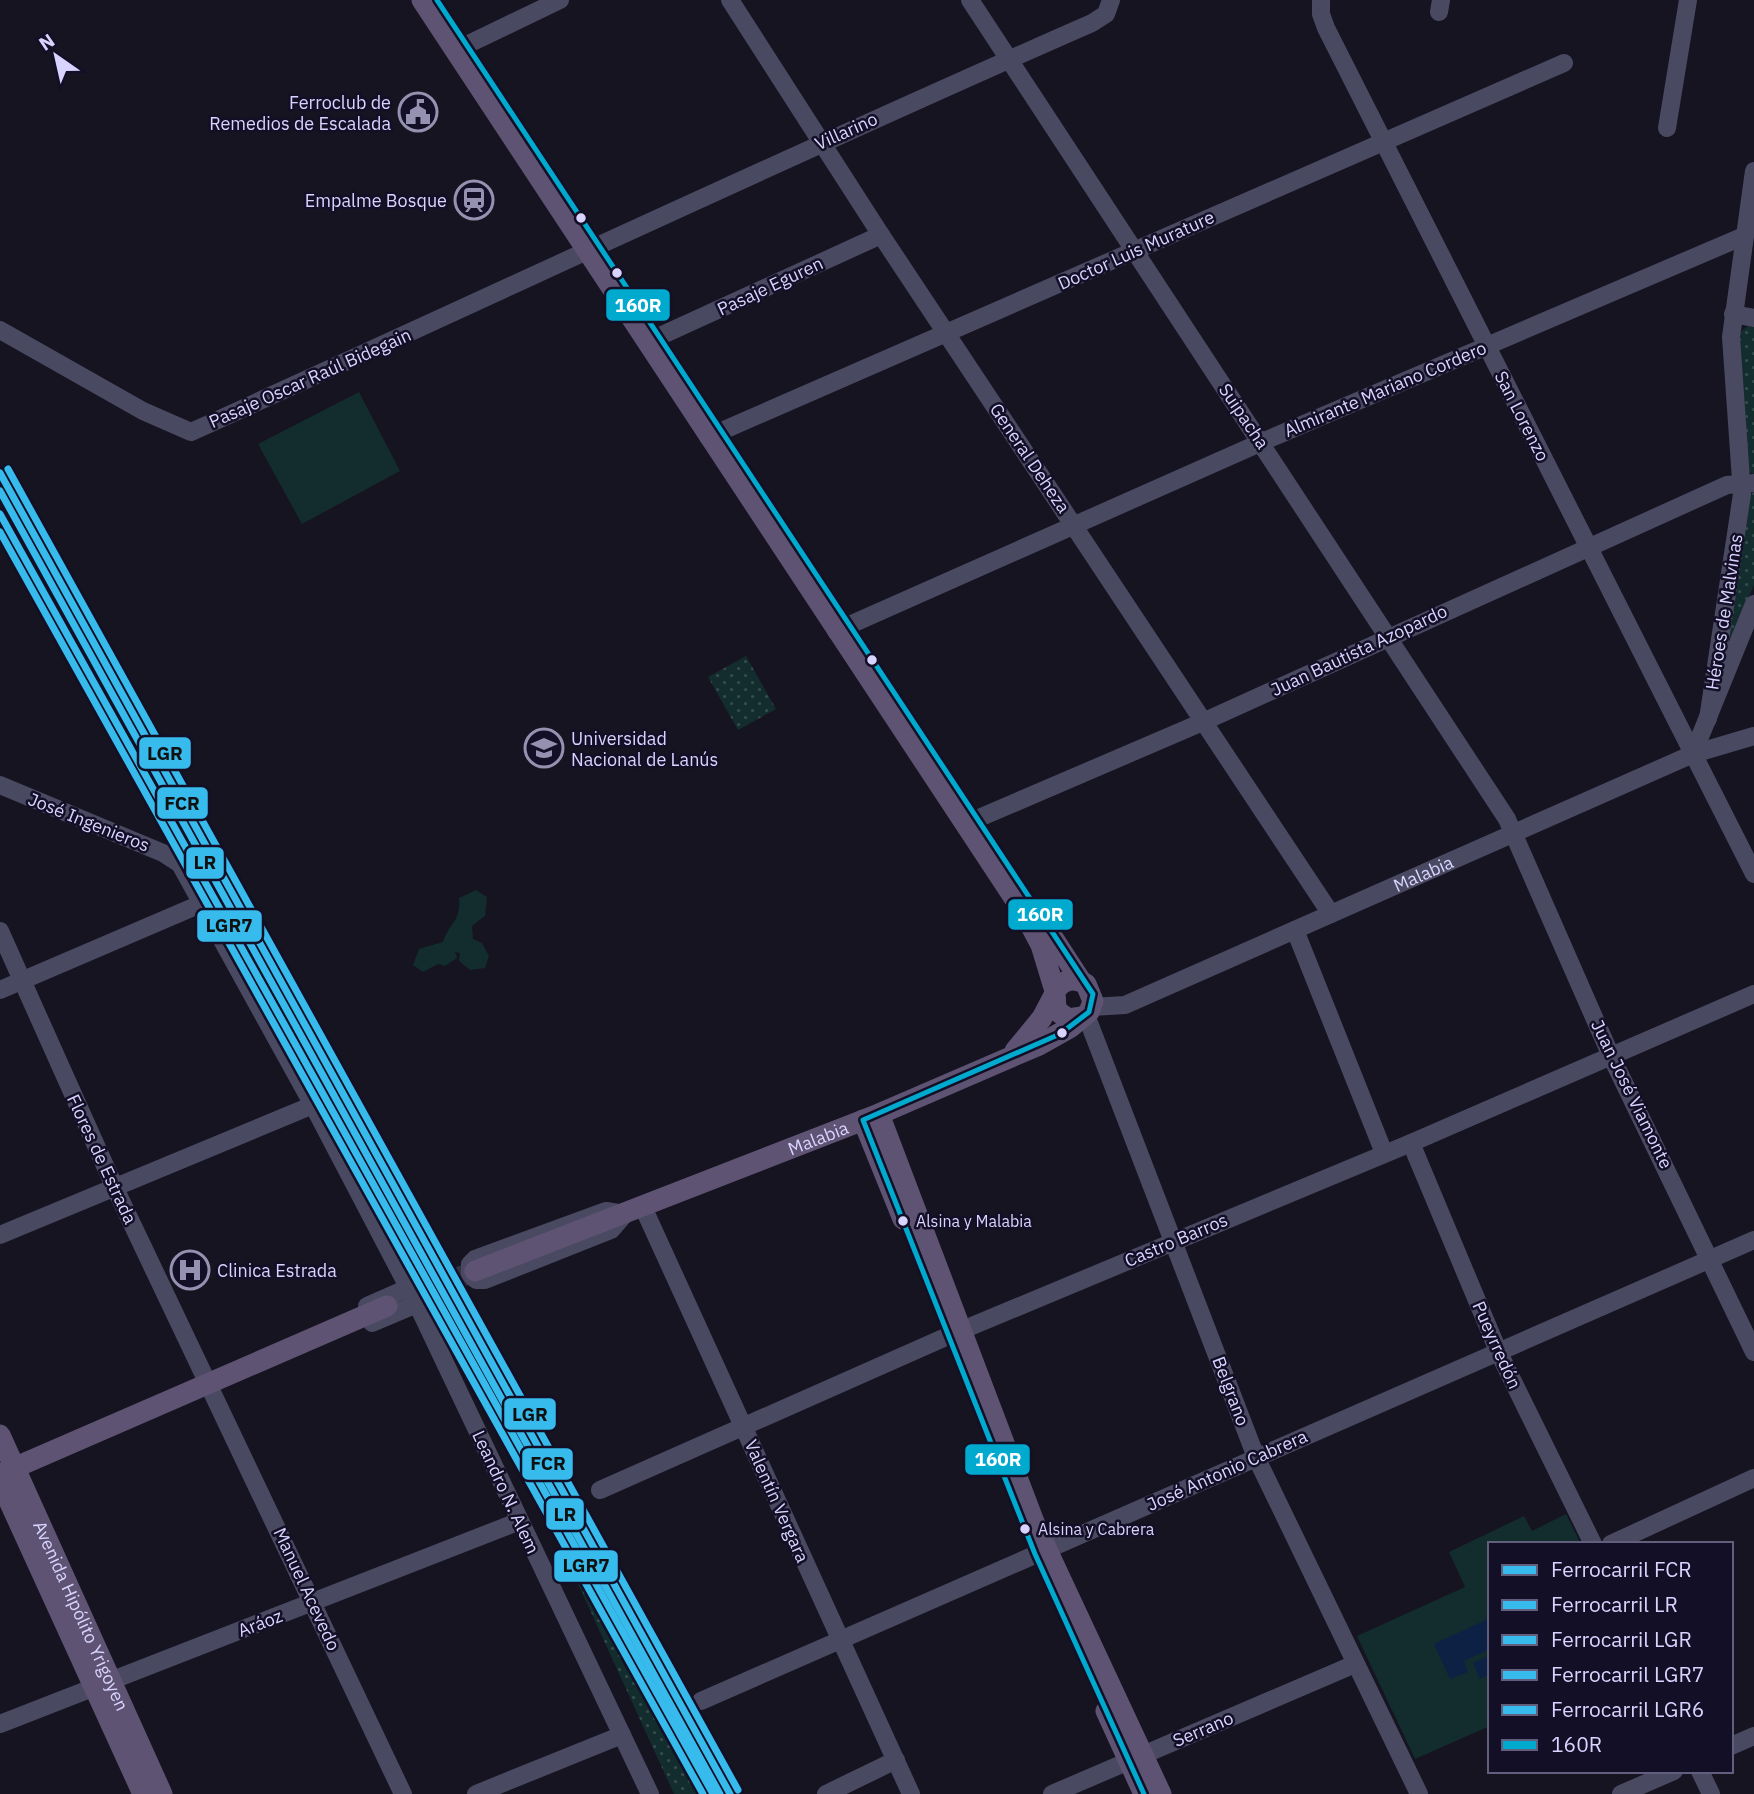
<svg xmlns="http://www.w3.org/2000/svg" width="1754" height="1794" viewBox="0 0 1754 1794" font-family="'IBM Plex Sans',sans-serif">
	<defs>
		<pattern id="park-dots" width="8" height="8" patternUnits="userSpaceOnUse" patternTransform="scale(1.75)"><rect width="8" height="8" fill="#132c2d"/><path d="M2 2h.1M6 6h.1" fill="none" stroke="#354a4c" stroke-width="1.8" stroke-linecap="round"/></pattern>
	</defs>
	<rect width="100%" height="100%" fill="#161421"/>
	<g fill="#132c2d">
		<path d="M 359,392 L 400,471 L 302,524 L 258,444 Z"/>
		<path d="M 476,890 L 487,897 L 485,916 L 472,926 L 473,939 L 482,943 L 489,956 L 485,968 L 470,970 L 459,961 L 460,953 L 455,952 L 457,958 L 445,966 L 438,964 L 423,972 L 413,965 L 419,949 L 443,942 C 449,922 461,923 459,898 Z"/>
		<path d="M 1566,1514 L 1581,1544 L 1490,1544 L 1490,1726 L 1415,1759 L 1357,1636 L 1465,1587 L 1449,1552 L 1524,1516 L 1532,1531 Z"/>
	</g>
	<g fill="url(#park-dots)">
		<path d="M 1749,325 L 1754,325 L 1754,474 L 1749,472 L 1739,333 Z"/>
		<path d="M 1754,492 L 1754,585 L 1731,638 L 1728,637 L 1750,494 Z"/>
		<path d="M 746,656 L 776,709 L 738,730 L 708,677 Z"/>
		<path d="M 558,1540 L 700,1794 L 674,1794 Z"/>
	</g>
	<g fill="#0d2144">
		<path d="M 1490,1618 L 1490,1649 L 1464,1661 L 1468,1672 L 1450,1679 L 1434,1644 Z"/>
		<path d="M 1490,1655 L 1490,1674 L 1480,1679 L 1473,1663 Z"/>
	</g>
	<g fill="none" stroke-linecap="round" stroke-linejoin="round">
		<path stroke="#333142" stroke-width="21" stroke-dasharray="21 10" stroke-linecap="butt" d="M 396,1302 L 475,1271"/>
		<g stroke="#4a4962" stroke-width="18">
			<path d="M 730,0 L 881,235 L 1331,914"/>
			<path d="M 970,0 L 1507,819 L 1611,1056 L 1754,1352"/>
			<path d="M 1321,0 L 1321,14 L 1326,28 L 1754,874"/>
			<path d="M 1439,12 L 1441,0"/>
			<path d="M 456,50 L 560,0"/>
			<path d="M 1667,128 L 1688,0"/>
			<path d="M 1733,314 L 1754,318"/>
			<path d="M 0,330 L 143,411 L 191,432 C 492,296 790,155 1092,23 L 1106,14 L 1111,0"/>
			<path d="M 658,337 L 881,235"/>
			<path d="M 708,437 L 1564,63"/>
			<path d="M 836,631 L 1262,442 L 1744,236"/>
			<path d="M 1708,719 L 1742,494 L 1731,337 L 1754,171"/>
			<path d="M 1693,754 L 1754,604"/>
			<path d="M 0,785 L 163,853 L 180,864 L 313,1105 L 417,1304 L 650,1794"/>
			<path d="M 965,824 L 1205,721 L 1727,485 L 1754,483"/>
			<path d="M 1295,930 L 1384,1153"/>
			<path d="M 0,931 L 115,1188 L 403,1794"/>
			<path d="M 0,990 L 203,903"/>
			<path id="s1" d="M 1092,1007 L 1125,1005 L 1693,754 L 1754,736"/>
			<path d="M 1086,1015 L 1256,1457 L 1419,1794"/>
			<path d="M 1411,1143 L 1499,1353 L 1593,1544"/>
			<path d="M 643,1207 L 911,1794"/>
			<path d="M 606,1211 L 625,1214 L 611,1230 L 485,1280 L 476,1280 L 470,1274 L 470,1264 L 475,1259 Z"/>
			<path d="M 0,1235 L 313,1105"/>
			<path d="M 367,1306 L 408,1288"/>
			<path d="M 372,1323 L 417,1304"/>
			<path d="M 600,1490 L 948,1336 L 1411,1143 L 1754,994"/>
			<path d="M 1611,1544 L 1754,1478"/>
			<path d="M 701,1701 L 1754,1240"/>
			<path d="M 0,1724 L 520,1521"/>
			<path d="M 1731,1746 L 1754,1736"/>
			<path d="M 1700,1771 L 1711,1794"/>
			<path d="M 476,1794 L 622,1735"/>
			<path d="M 826,1794 L 896,1760"/>
			<path d="M 1052,1794 L 1355,1664"/>
			<path d="M 1621,1794 L 1674,1771"/>
		</g>
		<g stroke="#5e5373" stroke-width="21">
			<path d="M 422,0 L 1024,913 L 1041,945 L 1055,991"/>
			<path d="M 1040,918 L 1081,981"/>
			<path d="M 1015,1051 L 1042,1018 L 1053,997"/>
			<path d="M 879,1114 L 1034,1522 L 1161,1794"/>
			<path d="M 863,1120 L 903,1219"/>
			<path id="s2" d="M 475,1271 L 879,1114 L 1039,1045 L 1071,1027 L 1089,1012 L 1093,1001 L 1086,984 C 1074,977 1063,979 1055,991 L 1056,1010 L 1068,1019 L 1082,1017"/>
			<path id="s3" d="M 0,1435 L 162,1794"/>
			<path d="M 0,1474 L 387,1306"/>
			<path d="M 0,1481 L 143,1794"/>
			<path d="M 1106,1711 L 1144,1794"/>
		</g>
		<defs>
			<path id="bus-1" d="M 437,0 L 1093,994 L 1089,1012 L 1060,1034 L 863,1120 L 1035,1554 L 1144,1794"/>
		</defs>
		<use href="#bus-1" stroke="#130f26" stroke-width="10"/>
		<use href="#bus-1" stroke="#00a9ce" stroke-width="5"/>
		<defs>
			<path id="rail-1" d="M 0,473 L 730,1794"/>
			<path id="rail-2" d="M 0,491 L 720,1794"/>
			<path id="rail-3" d="M 8,469 L 738,1790"/>
			<path id="rail-4" d="M 0,514 L 713,1794"/>
			<path id="rail-5" d="M 0,532 L 703,1794"/>
		</defs>
		<use href="#rail-1" stroke="#130f26" stroke-width="12"/>
		<use href="#rail-2" stroke="#130f26" stroke-width="12"/>
		<use href="#rail-3" stroke="#130f26" stroke-width="12"/>
		<use href="#rail-4" stroke="#130f26" stroke-width="12"/>
		<use href="#rail-5" stroke="#130f26" stroke-width="12"/>
		<use href="#rail-1" stroke="#37bbed" stroke-width="7"/>
		<use href="#rail-2" stroke="#37bbed" stroke-width="7"/>
		<use href="#rail-3" stroke="#37bbed" stroke-width="7"/>
		<use href="#rail-4" stroke="#37bbed" stroke-width="7"/>
		<use href="#rail-5" stroke="#37bbed" stroke-width="7"/>
	</g>
	<defs>
		<symbol id="civic-ring" viewBox="-11 -11 22 22"><circle r="9.5" fill="#130f26" stroke="#9591b1" stroke-width="1.5"/><path d="M-.6-6.5H3V-4.5H.6V-3L4-1V1h2V6H-6V1h2V-1L-.6-3ZM-1.2 2.5V6h2.4V2.5Z" fill="#9591b1"/></symbol>
		<symbol id="station-ring" viewBox="-11 -11 22 22"><circle r="9.5" fill="#130f26" stroke="#9591b1" stroke-width="1.5"/><path d="M-3-6H3Q5-6 5-4V2Q5 4 3 4L4.5 6H3L1.5 4h-3L-3 6H-4.5L-3 4Q-5 4-5 2V-4Q-5-6-3-6ZM-3.5-4v3h7v-3ZM-3.5 1v1.5H-2V1ZM2 1v1.5H3.5V1Z" fill="#9591b1"/></symbol>
		<symbol id="university-ring" viewBox="-11 -11 22 22"><circle r="9.5" fill="#130f26" stroke="#9591b1" stroke-width="1.5"/><path d="M0-5L7-2L0 1L-7-2ZM-4 1L0 2.5L4 1V4Q0 6-4 4Z" fill="#9591b1"/></symbol>
		<symbol id="hospital-ring" viewBox="-11 -11 22 22"><circle r="9.5" fill="#130f26" stroke="#9591b1" stroke-width="1.5"/><path d="M-5-5h3v3.5h4V-5h3V5h-3V1.5h-4V5h-3Z" fill="#9591b1"/></symbol>
	</defs>
	<g fill-rule="evenodd">
		<use href="#civic-ring" x="396" y="90" width="44" height="44"/>
		<use href="#station-ring" x="452" y="178" width="44" height="44"/>
		<use href="#university-ring" x="522" y="726" width="44" height="44"/>
		<use href="#hospital-ring" x="168" y="1248" width="44" height="44"/>
	</g>
	<g fill="#d9d4ff" stroke="#130f26" stroke-width="2.5">
		<circle cx="581" cy="218" r="6"/>
		<circle cx="617" cy="273" r="6"/>
		<circle cx="872" cy="660" r="6"/>
		<circle cx="1062" cy="1033" r="6"/>
		<circle cx="903" cy="1221" r="6"/>
		<circle cx="1025" cy="1529" r="6"/>
	</g>
	<g text-anchor="middle" dominant-baseline="central" stroke-width="5" stroke-linejoin="round" paint-order="stroke">
		<g font-size="16" fill="#d9d4ff" stroke="#130f26" text-anchor="start">
			<text x="916" y="1221">Alsina y Malabia</text>
			<text x="1038" y="1529">Alsina y Cabrera</text>
		</g>
		<g font-size="18" fill="#d9d4ff" stroke="#130f26" text-anchor="end">
			<text x="391" y="102">Ferroclub de<tspan x="391" dy="21">Remedios de Escalada</tspan></text>
			<text x="447" y="200">Empalme Bosque</text>
			<text x="571" y="738" text-anchor="start">Universidad<tspan x="571" dy="21">Nacional de Lanús</tspan></text>
			<text x="217" y="1270" text-anchor="start">Clinica Estrada</text>
		</g>
		<g font-size="18" fill="#d9d4ff" stroke="#130f26">
			<text transform="translate(846 131) rotate(-24)">Villarino</text>
			<text transform="translate(1136 250) rotate(-24)">Doctor Luis Murature</text>
			<text transform="translate(770 286) rotate(-25)">Pasaje Eguren</text>
			<text transform="translate(310 378) rotate(-24)">Pasaje Oscar Raúl Bidegain</text>
			<text transform="translate(1385 389) rotate(-23)">Almirante Mariano Cordero</text>
			<text transform="translate(1244 416) rotate(56)">Suipacha</text>
			<text transform="translate(1522 416) rotate(63)">San Lorenzo</text>
			<text transform="translate(1030 458) rotate(56)">General Deheza</text>
			<text transform="translate(1724 612) rotate(-81)">Héroes de Malvinas</text>
			<text transform="translate(1359 650) rotate(-25)">Juan Bautista Azopardo</text>
			<text transform="translate(89 822) rotate(22)">José Ingenieros</text>
			<text stroke="none"><textPath href="#s1" startOffset="359">Malabia</textPath></text>
			<text transform="translate(1632 1094) rotate(64)">Juan José Viamonte</text>
			<text stroke="none"><textPath href="#s2" startOffset="368">Malabia</textPath></text>
			<text transform="translate(102 1159) rotate(65)">Flores de Estrada</text>
			<text transform="translate(1176 1240) rotate(-23)">Castro Barros</text>
			<text transform="translate(1497 1345) rotate(66)">Pueyrredón</text>
			<text transform="translate(1231 1391) rotate(69)">Belgrano</text>
			<text transform="translate(1227 1470) rotate(-24)">José Antonio Cabrera</text>
			<text transform="translate(506 1492) rotate(65)">Leandro N. Alem</text>
			<text transform="translate(777 1501) rotate(66)">Valentín Vergara</text>
			<text transform="translate(307 1589) rotate(65)">Manuel Acevedo</text>
			<text stroke="none"><textPath href="#s3" startOffset="198">Avenida Hipólito Yrigoyen</textPath></text>
			<text transform="translate(260 1623) rotate(-21)">Aráoz</text>
			<text transform="translate(1203 1729) rotate(-23)">Serrano</text>
		</g>
	</g>
	<g stroke="#130f26" stroke-width="2.5">
		<rect x="605" y="288" width="66" height="34" rx="7" fill="#00a9ce"/>
		<rect x="138" y="736" width="54" height="34" rx="7" fill="#37bbed"/>
		<rect x="156" y="786" width="53" height="34" rx="7" fill="#37bbed"/>
		<rect x="185" y="846" width="40" height="34" rx="7" fill="#37bbed"/>
		<rect x="1007" y="898" width="67" height="33" rx="7" fill="#00a9ce"/>
		<rect x="196" y="909" width="67" height="34" rx="7" fill="#37bbed"/>
		<rect x="503" y="1397" width="54" height="34" rx="7" fill="#37bbed"/>
		<rect x="964" y="1443" width="67" height="33" rx="7" fill="#00a9ce"/>
		<rect x="521" y="1447" width="53" height="34" rx="7" fill="#37bbed"/>
		<rect x="545" y="1497" width="40" height="34" rx="7" fill="#37bbed"/>
		<rect x="553" y="1549" width="66" height="34" rx="7" fill="#37bbed"/>
	</g>
	<g font-size="19" text-anchor="middle" font-weight="bold" fill="#fff">
		<text x="638" y="312">160R</text>
		<text x="1040" y="921">160R</text>
		<text x="998" y="1466">160R</text>
	</g>
	<g font-size="19" text-anchor="middle" font-weight="bold" fill="#111">
		<text x="165" y="760">LGR</text>
		<text x="182" y="810">FCR</text>
		<text x="205" y="869">LR</text>
		<text x="229" y="932">LGR7</text>
		<text x="530" y="1421">LGR</text>
		<text x="548" y="1470">FCR</text>
		<text x="565" y="1521">LR</text>
		<text x="586" y="1572">LGR7</text>
	</g>
	<rect x="1488" y="1542" width="245" height="231" fill="#130f26" stroke="#625e7d" stroke-width="2"/>
	<rect x="1502" y="1565" width="35" height="10" fill="#37bbed" stroke="#625e7d" stroke-width="2"/>
	<text x="1551" y="1577" font-size="21" fill="#d9d4ff">Ferrocarril FCR</text>
	<rect x="1502" y="1600" width="35" height="10" fill="#37bbed" stroke="#625e7d" stroke-width="2"/>
	<text x="1551" y="1612" font-size="21" fill="#d9d4ff">Ferrocarril LR</text>
	<rect x="1502" y="1635" width="35" height="10" fill="#37bbed" stroke="#625e7d" stroke-width="2"/>
	<text x="1551" y="1647" font-size="21" fill="#d9d4ff">Ferrocarril LGR</text>
	<rect x="1502" y="1670" width="35" height="10" fill="#37bbed" stroke="#625e7d" stroke-width="2"/>
	<text x="1551" y="1682" font-size="21" fill="#d9d4ff">Ferrocarril LGR7</text>
	<rect x="1502" y="1705" width="35" height="10" fill="#37bbed" stroke="#625e7d" stroke-width="2"/>
	<text x="1551" y="1717" font-size="21" fill="#d9d4ff">Ferrocarril LGR6</text>
	<rect x="1502" y="1740" width="35" height="10" fill="#00a9ce" stroke="#625e7d" stroke-width="2"/>
	<text x="1551" y="1752" font-size="21" fill="#d9d4ff">160R</text>
	<g transform="translate(56 56) rotate(326)" stroke="#130f26" stroke-width="5" paint-order="stroke">
	<path d="M0-5L12 26L0 18L-12 26Z" fill="#d9d4ff"/>
	<text y="-10" font-size="19" font-weight="bold" text-anchor="middle" fill="#d9d4ff">N</text>
	</g>
</svg>
